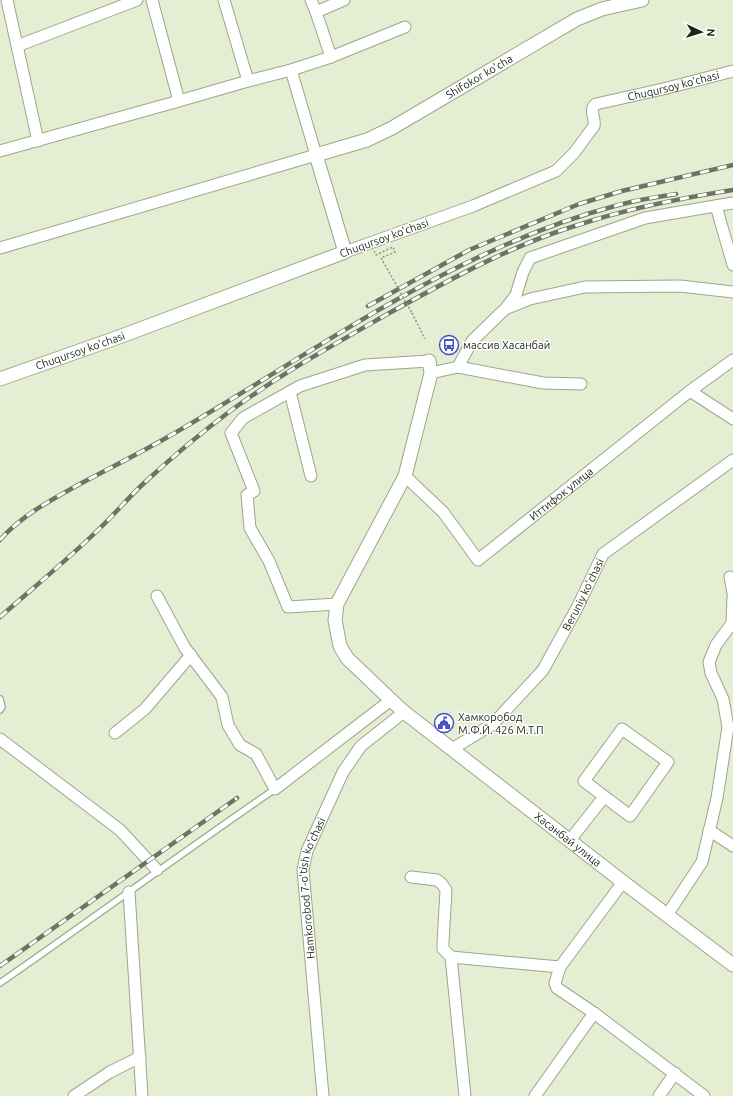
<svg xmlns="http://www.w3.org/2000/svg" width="733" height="1096" viewBox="0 0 733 1096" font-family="Ubuntu,sans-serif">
	<rect width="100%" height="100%" fill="#e4eed3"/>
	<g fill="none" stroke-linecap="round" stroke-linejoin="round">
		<defs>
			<g id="service">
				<path d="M 0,699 L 2,707 L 0,710"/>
				<path d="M 0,983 C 92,919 182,853 275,789"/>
			</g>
			<g id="minor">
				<path d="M 7,0 L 38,141"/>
				<path d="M 152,0 L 179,101"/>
				<path d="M 224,0 L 248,81"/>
				<path d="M 311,0 L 316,12"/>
				<path d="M 17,46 L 137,0"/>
				<path d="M 331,57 L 316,12 L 344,0"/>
				<path d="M 0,151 L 179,101 L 248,81 L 291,70 L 331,57 L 405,27"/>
				<path d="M 716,206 L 733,265"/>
				<path d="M 0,248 L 316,155 L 291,70"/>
				<path id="s1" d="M 345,252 L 473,206 L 556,171 L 574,153 L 594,126 C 596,118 588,110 596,104 L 663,89 L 733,71"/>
				<path d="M 506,308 L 516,295 L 523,272 L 530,258 L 645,218 L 733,203"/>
				<path d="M 458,367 L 543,383 L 581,384"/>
				<path d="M 431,373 L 458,367 L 472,341 L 505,309 L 530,299 L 585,287 L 680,286 L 733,292"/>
				<path d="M 690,391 L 733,419"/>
				<path d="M 290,392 L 311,476"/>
				<path id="s2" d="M 405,476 L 443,512 L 478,560 L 690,391 L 733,360"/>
				<path d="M 730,577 L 733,593"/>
				<path d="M 157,596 L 185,648 L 222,697 L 228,725 L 240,745 L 256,754 L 275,789 L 391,700"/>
				<path d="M 337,604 L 288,607 L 269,561 L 250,528 L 247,495 L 254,491 L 231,433 L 243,418 L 300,386 L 365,365 L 429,361"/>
				<path d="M 622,729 L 668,762 L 630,816 L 584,781 Z"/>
				<path d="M 115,733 L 145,709 L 191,655"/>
				<path d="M 0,739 L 120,830 L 157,870"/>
				<path id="s3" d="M 452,749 L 493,724 L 543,670 L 577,608 L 603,554 L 733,460"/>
				<path d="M 709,830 L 733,846"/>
				<path d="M 570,840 L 604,797"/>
				<path d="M 411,877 L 437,880 L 442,884 L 446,890 L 443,943 L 443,949 L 451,957"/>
				<path d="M 623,882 L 560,967 L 555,983 L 557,988 L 594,1013 L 704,1096"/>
				<path d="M 129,892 L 142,1096"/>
				<path d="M 667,915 L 702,862 L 717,798 L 728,727 L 723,699 L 711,673 L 709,662 L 716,645 L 732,623 L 733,597"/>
				<path d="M 74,1096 L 110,1072 L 140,1057"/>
				<path id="s4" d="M 323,1096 L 303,870 L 307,851 L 343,772 L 361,746 L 404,712"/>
				<path d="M 465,1096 L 451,957 L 560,967"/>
				<path d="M 535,1096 L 594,1013"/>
				<path d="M 659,1096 L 675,1073"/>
			</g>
			<g id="tertiary">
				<path id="s5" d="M 429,361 L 431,373 L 405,476 L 337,604 L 335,620 L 340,646 L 347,658 L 391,700 L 404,712 L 623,882 L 733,965"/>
				<path id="s6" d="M 0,379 L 119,337 L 345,252 L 316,155 L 367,140 L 392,128 L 577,19 L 602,9 L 642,0"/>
			</g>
		</defs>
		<use href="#service" stroke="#9ca68c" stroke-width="8"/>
		<use href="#minor" stroke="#9ca68c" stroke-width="13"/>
		<use href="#tertiary" stroke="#9ca68c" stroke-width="15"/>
		<g stroke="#8c9380" stroke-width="1.5" stroke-dasharray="2 2" stroke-linecap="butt">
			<path d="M 374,251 L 376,255 L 393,247 L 395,252 L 381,258"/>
			<path d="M 412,313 L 425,339"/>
		</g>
		<use href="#service" stroke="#fff" stroke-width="5.5"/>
		<use href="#minor" stroke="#fff" stroke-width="11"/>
		<use href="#tertiary" stroke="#fff" stroke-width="13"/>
		<defs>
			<g id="rail">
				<path d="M 368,306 L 469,250 L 579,204 L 622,191 L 733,165"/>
				<path d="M 0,540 C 21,516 51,500 78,485 C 108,469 138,454 166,438 C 311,355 452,249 615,206 C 635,200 656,197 676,194"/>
				<path d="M 0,617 C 33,588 66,561 97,531 C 113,516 127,499 143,484 C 171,458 202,432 233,409 C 281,374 333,345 384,316 C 447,281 511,245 581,224 C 630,208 682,198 733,190"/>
				<path d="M 0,966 L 237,798"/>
			</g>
		</defs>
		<use href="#rail" stroke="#6e7463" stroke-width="4.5"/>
		<use href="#rail" stroke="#fff" stroke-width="3" stroke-dasharray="9" stroke-linecap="butt"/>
		<path stroke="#8c9380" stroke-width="1.5" stroke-dasharray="2 2" stroke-linecap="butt" d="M 381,258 L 412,313"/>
	</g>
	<defs>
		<symbol id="bus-ring" viewBox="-11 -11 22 22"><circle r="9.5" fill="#fff" stroke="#4652c7" stroke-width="1.5"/><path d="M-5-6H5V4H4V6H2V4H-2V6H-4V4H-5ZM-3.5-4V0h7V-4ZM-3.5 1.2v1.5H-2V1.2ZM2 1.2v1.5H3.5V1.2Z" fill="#4652c7"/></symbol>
		<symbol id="civic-ring" viewBox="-11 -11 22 22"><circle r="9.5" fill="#fff" stroke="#4652c7" stroke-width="1.5"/><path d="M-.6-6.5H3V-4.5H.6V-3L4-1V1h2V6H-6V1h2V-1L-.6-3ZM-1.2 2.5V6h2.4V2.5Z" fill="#4652c7"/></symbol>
	</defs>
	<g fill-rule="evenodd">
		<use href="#bus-ring" x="438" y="334" width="22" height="22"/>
		<use href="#civic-ring" x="433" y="712" width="22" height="22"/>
	</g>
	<g text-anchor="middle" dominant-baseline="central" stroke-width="3" stroke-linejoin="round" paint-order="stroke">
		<g font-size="11" fill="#1f2218" stroke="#fff">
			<text stroke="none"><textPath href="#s6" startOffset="651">Shifokor ko'cha</textPath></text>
			<text stroke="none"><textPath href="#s1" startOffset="388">Chuqursoy ko'chasi</textPath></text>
			<text transform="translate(384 238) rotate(-20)">Chuqursoy ko'chasi</text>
			<text stroke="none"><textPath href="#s6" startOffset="85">Chuqursoy ko'chasi</textPath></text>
			<text stroke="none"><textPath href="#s2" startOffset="218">Иттифок улица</textPath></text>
			<text stroke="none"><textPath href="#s3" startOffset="207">Beruniy ko'chasi</textPath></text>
			<text stroke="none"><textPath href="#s5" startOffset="606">Хасанбай улица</textPath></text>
			<text stroke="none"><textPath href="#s4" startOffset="210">Hamkorobod 7-o'tish ko'chasi</textPath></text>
		</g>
		<g font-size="11" fill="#1f2218" stroke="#fff" text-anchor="start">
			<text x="463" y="345">массив Хасанбай</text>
			<text x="458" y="717">Хамкоробод<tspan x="458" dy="13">М.Ф.Й. 426 М.Т.П</tspan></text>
		</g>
	</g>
	<g transform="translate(701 32) rotate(94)" stroke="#ffffff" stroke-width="3" paint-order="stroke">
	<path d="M0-3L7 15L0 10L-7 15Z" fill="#1f2218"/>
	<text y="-6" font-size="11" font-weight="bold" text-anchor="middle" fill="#1f2218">N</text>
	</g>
</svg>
